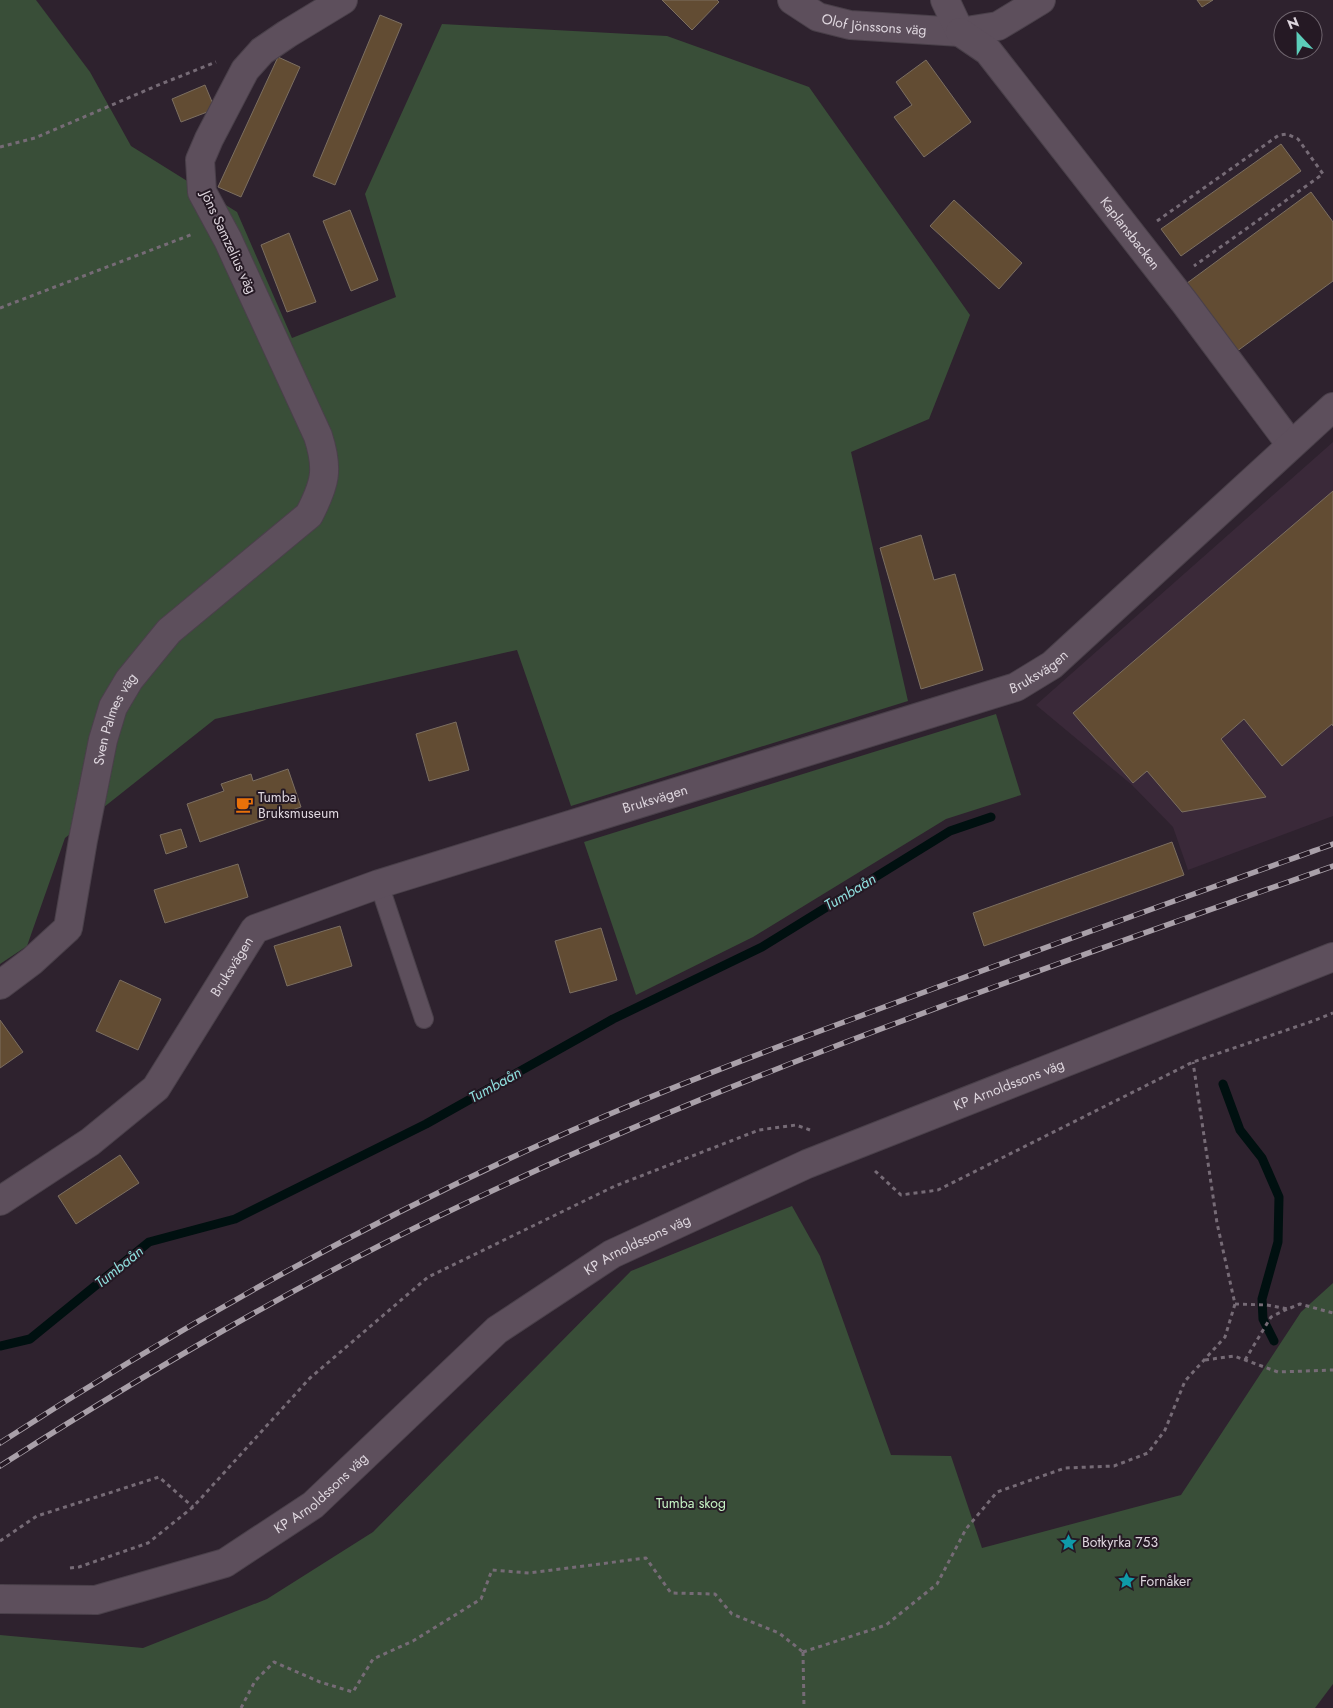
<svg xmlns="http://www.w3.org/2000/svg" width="1333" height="1708" viewBox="0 0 1333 1708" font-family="Jost,sans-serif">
	<rect width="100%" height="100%" fill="#2e222e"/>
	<path fill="#3a2939" d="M 1333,442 L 1333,816 L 1188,870 L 1173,827 L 1132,785 L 1036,705 Z"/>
	<g fill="#394e38">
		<path d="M 0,0 L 36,0 L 90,72 L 131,146 L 237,212 L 292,338 L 396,297 L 365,194 L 442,24 L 667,36 L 809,87 L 970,315 L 929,419 L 851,452 L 908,701 L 571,806 L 517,650 L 215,719 L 65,838 L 27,946 L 0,964 Z"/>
		<path d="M 996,714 L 1021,795 L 946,819 L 753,937 L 636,995 L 584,842 Z"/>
		<path d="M 792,1206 L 820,1256 L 891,1455 L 951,1456 L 982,1548 L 1181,1495 L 1301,1312 L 1333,1283 L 1333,1684 L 1315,1708 L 0,1708 L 0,1635 L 143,1648 L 267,1599 L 373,1532 L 631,1271 Z"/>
	</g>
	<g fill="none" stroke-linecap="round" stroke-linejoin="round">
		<g stroke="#001010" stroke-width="9">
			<path d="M 1223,1084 L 1240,1130 L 1262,1158 L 1279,1197 L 1278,1242 L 1262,1299 L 1263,1319 L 1274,1341"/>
			<path d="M 0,1346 L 30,1339 L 149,1242 L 235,1219 L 426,1124 L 613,1019 L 762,947 L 950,831 L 991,817"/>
		</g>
	</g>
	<g fill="#624c33" stroke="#7c6f61">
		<path d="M 662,0 L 717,0 L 719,2 L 692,30 Z"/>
		<path d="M 1197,0 L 1213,0 L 1202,7 Z"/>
		<path d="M 380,15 L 402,24 L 335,185 L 313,176 Z"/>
		<path d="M 278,57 L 300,67 L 241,197 L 218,187 Z"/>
		<path d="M 926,60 L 971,122 L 924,157 L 894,117 L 912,105 L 896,82 Z"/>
		<path d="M 205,85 L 215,109 L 181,122 L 172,99 Z"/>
		<path d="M 1281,144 L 1301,171 L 1181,256 L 1161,229 Z"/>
		<path d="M 1311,192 L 1333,222 L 1333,281 L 1229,357 L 1179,289 Z"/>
		<path d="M 954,200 L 1022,263 L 999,289 L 930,226 Z"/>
		<path d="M 350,210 L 378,280 L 351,291 L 323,221 Z"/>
		<path d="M 289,233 L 316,302 L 287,312 L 261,245 Z"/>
		<path d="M 1333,491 L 1333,726 L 1332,724 L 1282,766 L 1244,719 L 1221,739 L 1266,797 L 1182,812 L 1147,771 L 1133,783 L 1073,713 Z"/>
		<path d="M 921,535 L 934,580 L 955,574 L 983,670 L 921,689 L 880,548 Z"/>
		<path d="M 456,722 L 469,770 L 429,781 L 416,734 Z"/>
		<path d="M 288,769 L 301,807 L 200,842 L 187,804 L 224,791 L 221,784 L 251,774 L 253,781 Z"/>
		<path d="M 181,829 L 187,847 L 166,854 L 160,835 Z"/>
		<path d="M 1172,842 L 1184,875 L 984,946 L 973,913 Z"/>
		<path d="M 238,864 L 248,897 L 165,923 L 154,890 Z"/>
		<path d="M 340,926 L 352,966 L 287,986 L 274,946 Z"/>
		<path d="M 601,928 L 617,980 L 570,993 L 555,941 Z"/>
		<path d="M 120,980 L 161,999 L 138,1050 L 96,1031 Z"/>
		<path d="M 0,1020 L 23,1052 L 0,1068 Z"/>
		<path d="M 120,1155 L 139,1183 L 76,1224 L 58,1196 Z"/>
	</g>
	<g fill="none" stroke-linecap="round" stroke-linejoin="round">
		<defs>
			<path id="lane" d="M 379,884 L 424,1019"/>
			<g id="street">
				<path id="s1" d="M 792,0 L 818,17 L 850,25 L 960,32 L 998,26 L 1041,0"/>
				<path d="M 945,0 L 960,32"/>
				<path id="s2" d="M 960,32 L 988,51 L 1185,303 L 1291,445"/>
				<path id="s3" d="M 0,985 L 32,961 L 68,928 L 83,840 L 103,740 L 113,707 L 129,680 L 169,631 L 309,515 C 325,484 329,470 318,436 L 228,240 L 202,192 L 200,160 L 209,139 L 245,70 L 262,51 L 287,34 L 343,0"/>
				<path id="s4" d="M 0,1201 L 90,1142 L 156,1088 L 255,929 L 379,884 L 1016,687 L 1052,665 L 1333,407"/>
			</g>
			<g id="secondary">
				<path id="s5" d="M 0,1599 L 96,1600 L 225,1563 L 313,1505 L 497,1330 L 612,1254 L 807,1164 L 1333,957"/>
			</g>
		</defs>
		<use href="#lane" stroke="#4a404a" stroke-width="20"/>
		<use href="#street" stroke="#4a404a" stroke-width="30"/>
		<use href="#secondary" stroke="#4a404a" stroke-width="30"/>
		<g stroke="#766b76" stroke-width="3" stroke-dasharray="4 4" stroke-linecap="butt">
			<path d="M 0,147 L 35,138 L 156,86 L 216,62"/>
			<path d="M 1157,221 L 1279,135 L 1287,134 L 1298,139 L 1323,174 L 1194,266"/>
			<path d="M 0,308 L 193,234"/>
			<path d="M 875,1171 L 901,1195 L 938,1190 L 1193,1062 L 1313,1021 L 1333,1013"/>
			<path d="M 1235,1304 L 1267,1305 L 1288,1309 L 1300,1304 L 1333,1313"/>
			<path d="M 1205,1360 L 1234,1356 L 1278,1372 L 1333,1370"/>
			<path d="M 1245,1360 L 1271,1317 L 1287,1309"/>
			<path d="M 0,1541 L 37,1516 L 159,1477 L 193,1507"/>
			<path d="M 70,1568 L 79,1567 L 148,1543 L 193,1507 L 310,1378 L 428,1277 L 615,1186 L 759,1130 L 796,1125 L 810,1130"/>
			<path d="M 803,1652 L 886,1625 L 937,1584 L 966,1529 L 997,1492 L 1065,1468 L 1114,1466 L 1148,1453 L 1165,1430 L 1185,1381 L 1225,1337 L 1235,1304 L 1217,1223 L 1193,1062"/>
			<path d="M 803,1652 L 804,1708"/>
			<path d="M 241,1708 L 255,1681 L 274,1662 L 320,1682 L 353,1692 L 373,1659 L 413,1641 L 481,1599 L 492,1570 L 529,1573 L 646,1558 L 671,1593 L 715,1594 L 732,1614 L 779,1633 L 803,1652"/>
		</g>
		<use href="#lane" stroke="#5d4f5c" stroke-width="18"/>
		<use href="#street" stroke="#5d4f5c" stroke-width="28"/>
		<use href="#secondary" stroke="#5d4f5c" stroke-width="28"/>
		<defs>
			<g id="rail">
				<path d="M 0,1443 C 202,1312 414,1195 636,1103 C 708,1073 782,1045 855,1018 C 1014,958 1174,901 1333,844"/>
				<path d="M 0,1466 C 141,1376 285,1291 435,1218 C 724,1077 1030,974 1333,866"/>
			</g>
		</defs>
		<use href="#rail" stroke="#a9a0a9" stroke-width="5.5"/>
		<use href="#rail" stroke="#251924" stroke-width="4" stroke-dasharray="11" stroke-linecap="butt"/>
	</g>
	<defs>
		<symbol id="cafe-bare" viewBox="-9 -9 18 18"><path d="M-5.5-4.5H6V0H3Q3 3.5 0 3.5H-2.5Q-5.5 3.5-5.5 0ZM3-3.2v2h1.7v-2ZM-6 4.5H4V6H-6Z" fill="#e8710a" stroke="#251924" stroke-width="2.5" paint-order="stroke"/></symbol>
		<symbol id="sight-bare" viewBox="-9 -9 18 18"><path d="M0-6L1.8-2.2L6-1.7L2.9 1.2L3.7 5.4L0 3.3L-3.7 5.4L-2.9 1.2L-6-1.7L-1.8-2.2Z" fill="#0f9aa8" stroke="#251924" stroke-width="2.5" paint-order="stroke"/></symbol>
	</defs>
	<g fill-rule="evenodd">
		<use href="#cafe-bare" x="232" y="792" width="25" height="25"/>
		<use href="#sight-bare" x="1056" y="1530" width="25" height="25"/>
		<use href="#sight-bare" x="1114" y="1568" width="25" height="25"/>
	</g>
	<g text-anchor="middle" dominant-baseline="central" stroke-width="4" stroke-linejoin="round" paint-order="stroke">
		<g font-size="14" fill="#ded6de" stroke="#251924">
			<text stroke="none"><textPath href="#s1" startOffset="88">Olof Jönssons väg</textPath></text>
			<text stroke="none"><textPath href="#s2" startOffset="265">Kaplansbacken</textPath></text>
			<text transform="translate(229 242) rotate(65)">Jöns Samzelius väg</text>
			<text stroke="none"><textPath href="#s4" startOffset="1206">Bruksvägen</textPath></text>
			<text stroke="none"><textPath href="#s3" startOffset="304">Sven Palmes väg</textPath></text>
			<text stroke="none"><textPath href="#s4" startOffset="801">Bruksvägen</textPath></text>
			<text stroke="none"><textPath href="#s4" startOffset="336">Bruksvägen</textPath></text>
			<text stroke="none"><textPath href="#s5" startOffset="1159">KP Arnoldssons väg</textPath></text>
			<text stroke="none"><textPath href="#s5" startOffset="754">KP Arnoldssons väg</textPath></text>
			<text stroke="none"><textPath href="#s5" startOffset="349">KP Arnoldssons väg</textPath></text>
		</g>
		<g font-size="14" fill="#ded6de" stroke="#251924" text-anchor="start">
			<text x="258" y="797">Tumba<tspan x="258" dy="16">Bruksmuseum</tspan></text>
			<text x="1082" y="1542">Botkyrka 753</text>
			<text x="1140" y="1581">Fornåker</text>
		</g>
		<g font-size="14" fill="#c6f3c4" stroke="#251924">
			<text x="691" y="1503">Tumba skog</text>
		</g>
		<g font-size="15" font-style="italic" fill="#8fdfde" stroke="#251924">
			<text transform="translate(850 892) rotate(-31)">Tumbaån</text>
			<text transform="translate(495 1085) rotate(-29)">Tumbaån</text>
			<text transform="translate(119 1267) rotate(-39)">Tumbaån</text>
		</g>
	</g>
	<g transform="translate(1298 35) rotate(338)"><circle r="24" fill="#251924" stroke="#6f656e"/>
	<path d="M0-4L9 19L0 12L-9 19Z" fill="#5cceba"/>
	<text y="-8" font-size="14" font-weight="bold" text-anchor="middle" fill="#ded6de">N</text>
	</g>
</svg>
